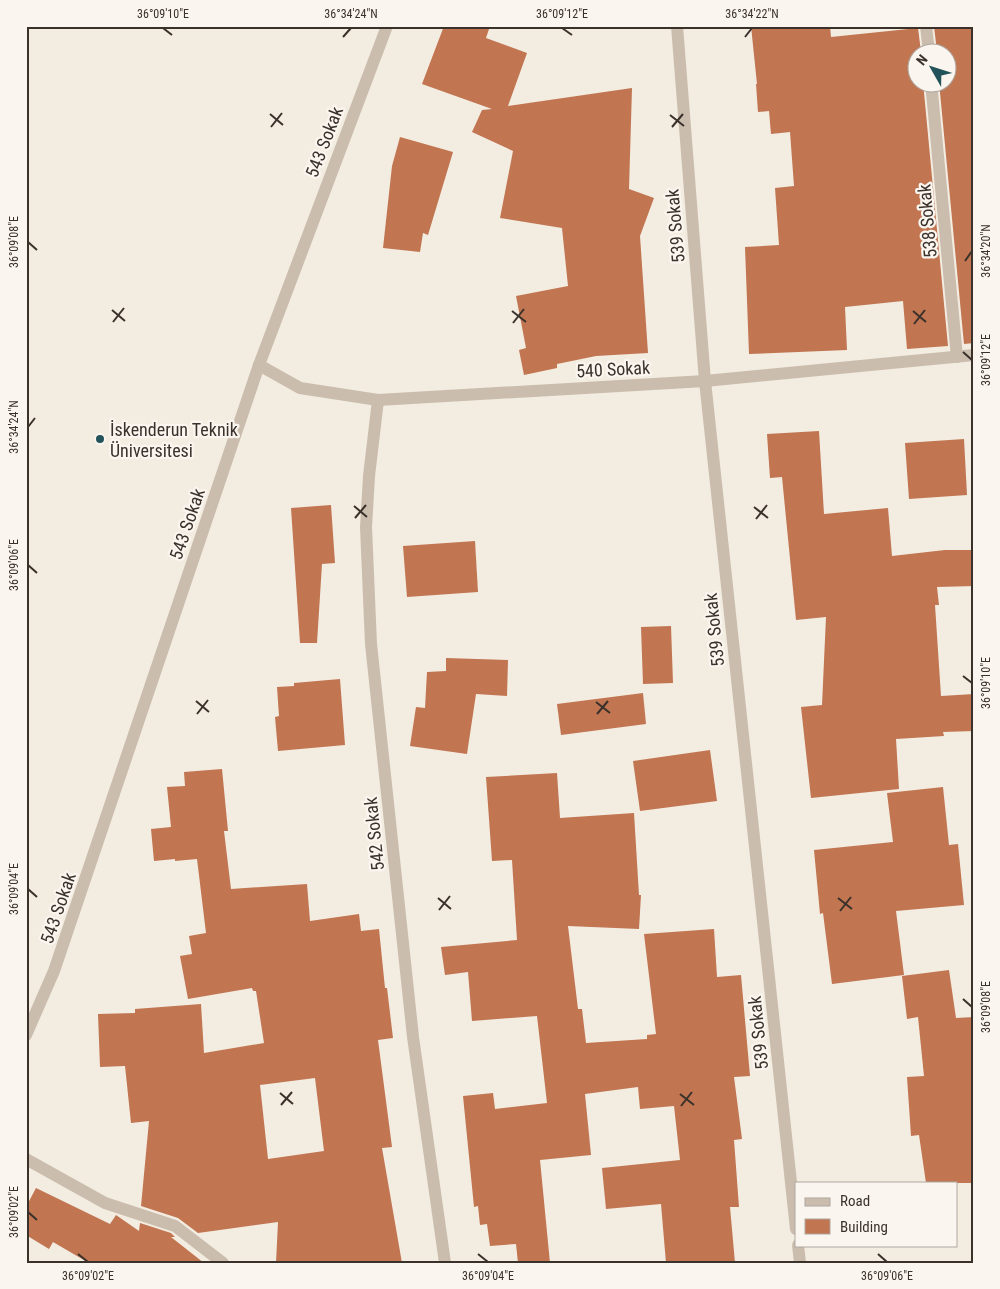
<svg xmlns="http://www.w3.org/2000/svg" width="1000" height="1289" viewBox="0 0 1000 1289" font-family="'Roboto Condensed',sans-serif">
	<rect width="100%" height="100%" fill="#f3ece1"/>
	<g fill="#c17551" fill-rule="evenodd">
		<path d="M 444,26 L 490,26 L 486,38 L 527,53 L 508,106 L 632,88 L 629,189 L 654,198 L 640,236 L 648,353 L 596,356 L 557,364 L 557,368 L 524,375 L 519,350 L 526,348 L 516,296 L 568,286 L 562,228 L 500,218 L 513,151 L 472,132 L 482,110 L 492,109 L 422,84 Z"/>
		<path d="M 751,26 L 830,26 L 831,37 L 918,28 L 921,52 L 918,52 L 918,82 L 923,82 L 948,346 L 907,349 L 903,301 L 845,307 L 847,350 L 749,354 L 745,247 L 779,245 L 775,188 L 794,186 L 790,132 L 771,134 L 769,111 L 758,112 L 756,84 L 757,84 Z"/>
		<path d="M 934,26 L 974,26 L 974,343 L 964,344 L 939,82 L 948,82 L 948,52 L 937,52 Z"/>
		<path d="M 400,137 L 453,152 L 428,235 L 423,233 L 420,252 L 383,248 L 392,166 Z"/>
		<path d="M 819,431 L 824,514 L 888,508 L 892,556 L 945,550 L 974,550 L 974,586 L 937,587 L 939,605 L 935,605 L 941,696 L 974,694 L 974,731 L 943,732 L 944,736 L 896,739 L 899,789 L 811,798 L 801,707 L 822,705 L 826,617 L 796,620 L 782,477 L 770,478 L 767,434 Z"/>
		<path d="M 964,439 L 967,495 L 909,499 L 905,443 Z"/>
		<path d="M 331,505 L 335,563 L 322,564 L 317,643 L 300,643 L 291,508 Z"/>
		<path d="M 475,541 L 478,592 L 407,597 L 403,546 Z"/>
		<path d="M 671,626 L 673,683 L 643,684 L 641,627 Z"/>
		<path d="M 446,658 L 508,660 L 507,696 L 476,694 L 467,754 L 410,746 L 416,707 L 425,708 L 427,672 L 446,671 Z"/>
		<path d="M 340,679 L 345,745 L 278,751 L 275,717 L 279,716 L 277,687 L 294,686 L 294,683 Z"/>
		<path d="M 643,693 L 646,724 L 561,735 L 557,704 Z"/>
		<path d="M 710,750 L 717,801 L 640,811 L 633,761 Z"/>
		<path d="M 222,769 L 228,831 L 224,831 L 231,889 L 307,884 L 310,921 L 359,914 L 361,931 L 379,929 L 385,988 L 387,988 L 393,1038 L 378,1040 L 392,1147 L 382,1148 L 402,1263 L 276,1263 L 278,1222 L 198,1233 L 178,1218 L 141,1206 L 149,1121 L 131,1123 L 125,1066 L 100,1067 L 98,1014 L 135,1013 L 135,1009 L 201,1004 L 204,1053 L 264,1043 L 256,991 L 253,991 L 252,988 L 188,999 L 180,956 L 192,954 L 189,936 L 206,933 L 197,859 L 175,861 L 175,859 L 154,861 L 151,829 L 171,827 L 167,787 L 185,786 L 184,772 ZM 315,1078 L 324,1151 L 268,1159 L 260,1085 Z"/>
		<path d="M 557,773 L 560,818 L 634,813 L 639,895 L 641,895 L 639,929 L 568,926 L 578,1009 L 582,1009 L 586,1043 L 647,1039 L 647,1035 L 656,1034 L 644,934 L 714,929 L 717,977 L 741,975 L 750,1076 L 734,1077 L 742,1139 L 734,1140 L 739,1207 L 730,1207 L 735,1263 L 666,1263 L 661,1204 L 606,1209 L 602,1168 L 680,1160 L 674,1106 L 640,1109 L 638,1087 L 585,1094 L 591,1155 L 540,1160 L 550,1263 L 518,1263 L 516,1244 L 490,1246 L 487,1224 L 480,1225 L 478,1206 L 474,1207 L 463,1096 L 493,1093 L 495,1109 L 547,1103 L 537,1016 L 472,1021 L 468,972 L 445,975 L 441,947 L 517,940 L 512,860 L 492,861 L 486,777 Z"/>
		<path d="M 943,787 L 949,845 L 958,844 L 964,905 L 896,911 L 904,975 L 832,984 L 823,913 L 820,914 L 814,850 L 893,842 L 887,793 Z"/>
		<path d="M 949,970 L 956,1018 L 974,1017 L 974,1183 L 926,1183 L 919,1135 L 911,1136 L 907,1077 L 924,1076 L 918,1017 L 907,1019 L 902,976 Z"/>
		<path d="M 36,1188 L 110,1224 L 116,1215 L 139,1231 L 140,1223 L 171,1233 L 175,1237 L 171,1237 L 204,1263 L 89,1263 L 53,1242 L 49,1249 L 26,1235 L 26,1207 Z"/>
	</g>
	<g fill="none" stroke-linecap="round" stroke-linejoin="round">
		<g stroke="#cbbdad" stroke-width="12">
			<path d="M 677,26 L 705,381 L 796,1229"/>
			<path d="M 926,26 L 929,52"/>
			<path d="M 931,82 L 957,357"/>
			<path d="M 259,365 L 300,388 L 378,400 L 705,381 L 974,355"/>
			<path d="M 378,400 L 369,476 L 366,527 L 371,644 L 413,1037 L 445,1263"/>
			<path d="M 26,1035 L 54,971 L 259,365 L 387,26"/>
			<path d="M 26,1159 L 105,1203 L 175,1226 L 223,1263"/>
			<path d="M 798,1245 L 800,1263"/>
		</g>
	</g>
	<path fill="none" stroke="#3a312b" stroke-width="2" d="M 163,28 L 172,35M 562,28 L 572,35M 343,37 L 351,28M 745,37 L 752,28M 270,114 L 283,125M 670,115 L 684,126M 271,127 L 282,113M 672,127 L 683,114M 28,242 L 37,250M 965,261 L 972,251M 112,310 L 125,321M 512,311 L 526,322M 913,311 L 926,322M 113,322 L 124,308M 513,323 L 524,309M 914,324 L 925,310M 963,352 L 972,360M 28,427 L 35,418M 354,506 L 367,517M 754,507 L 768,518M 355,518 L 366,505M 756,519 L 767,505M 28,565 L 37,573M 963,676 L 972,683M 196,701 L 209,712M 596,702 L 610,713M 197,714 L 208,700M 597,714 L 608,701M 28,889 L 37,897M 438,898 L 451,909M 838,898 L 852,909M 439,910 L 450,896M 840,911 L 851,897M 963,999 L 972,1007M 280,1093 L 293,1104M 680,1094 L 694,1105M 281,1105 L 292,1092M 681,1106 L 692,1092M 28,1212 L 37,1220M 78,1254 L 88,1262M 478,1254 L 488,1262M 878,1254 L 887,1262"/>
	<circle fill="#22525a" stroke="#faf5ee" stroke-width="2" cx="100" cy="439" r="5"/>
	<g text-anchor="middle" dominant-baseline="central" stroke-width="4.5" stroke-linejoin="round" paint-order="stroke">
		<g font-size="18" fill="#3a312b" stroke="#faf5ee">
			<text transform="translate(324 142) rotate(-69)">543 Sokak</text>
			<text transform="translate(927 221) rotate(-95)">538 Sokak</text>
			<text transform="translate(675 226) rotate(-95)">539 Sokak</text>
			<text transform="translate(613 369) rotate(-3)">540 Sokak</text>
			<text transform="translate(187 524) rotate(-71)">543 Sokak</text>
			<text transform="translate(714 630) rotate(-96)">539 Sokak</text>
			<text transform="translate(374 834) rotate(-96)">542 Sokak</text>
			<text transform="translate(58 908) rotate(-71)">543 Sokak</text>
			<text transform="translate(758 1033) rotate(-96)">539 Sokak</text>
		</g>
		<g font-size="18" fill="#3a312b" stroke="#faf5ee" text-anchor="start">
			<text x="110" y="429">İskenderun Teknik<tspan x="110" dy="21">Üniversitesi</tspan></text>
		</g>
	</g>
	<rect width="1000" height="1289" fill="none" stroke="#faf5ee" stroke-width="55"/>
	<rect x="795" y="1182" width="162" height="65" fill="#faf5ee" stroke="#ada7a0"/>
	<rect x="805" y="1198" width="25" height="8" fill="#cbbdad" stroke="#ada7a0"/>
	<text x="840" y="1206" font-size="15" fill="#3a312b">Road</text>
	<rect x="805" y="1219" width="25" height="15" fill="#c17551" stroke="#ada7a0"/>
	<text x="840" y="1232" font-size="15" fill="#3a312b">Building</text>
	<g transform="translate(932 68) rotate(309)"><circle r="24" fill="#faf5ee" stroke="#ada7a0"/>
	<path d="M0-4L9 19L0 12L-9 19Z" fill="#22525a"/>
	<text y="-8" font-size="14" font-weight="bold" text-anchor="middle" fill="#3a312b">N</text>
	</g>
	<rect x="28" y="28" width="944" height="1234" fill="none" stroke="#3a312b" stroke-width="2"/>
	<g font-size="12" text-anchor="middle" fill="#3a312b">
		<text x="163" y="18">36°09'10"E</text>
		<text x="351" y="18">36°34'24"N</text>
		<text x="562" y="18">36°09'12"E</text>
		<text x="752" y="18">36°34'22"N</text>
		<text transform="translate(14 242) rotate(-90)" y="4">36°09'08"E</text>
		<text transform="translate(986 251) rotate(-90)" y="4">36°34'20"N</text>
		<text transform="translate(986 360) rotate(-90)" y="4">36°09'12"E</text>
		<text transform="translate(14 427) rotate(-90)" y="4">36°34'24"N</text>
		<text transform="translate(14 565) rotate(-90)" y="4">36°09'06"E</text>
		<text transform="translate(986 683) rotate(-90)" y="4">36°09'10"E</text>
		<text transform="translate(14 889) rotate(-90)" y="4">36°09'04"E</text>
		<text transform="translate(986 1007) rotate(-90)" y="4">36°09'08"E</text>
		<text transform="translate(14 1212) rotate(-90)" y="4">36°09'02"E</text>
		<text x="88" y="1280">36°09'02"E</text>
		<text x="488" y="1280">36°09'04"E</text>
		<text x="887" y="1280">36°09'06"E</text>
	</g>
</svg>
